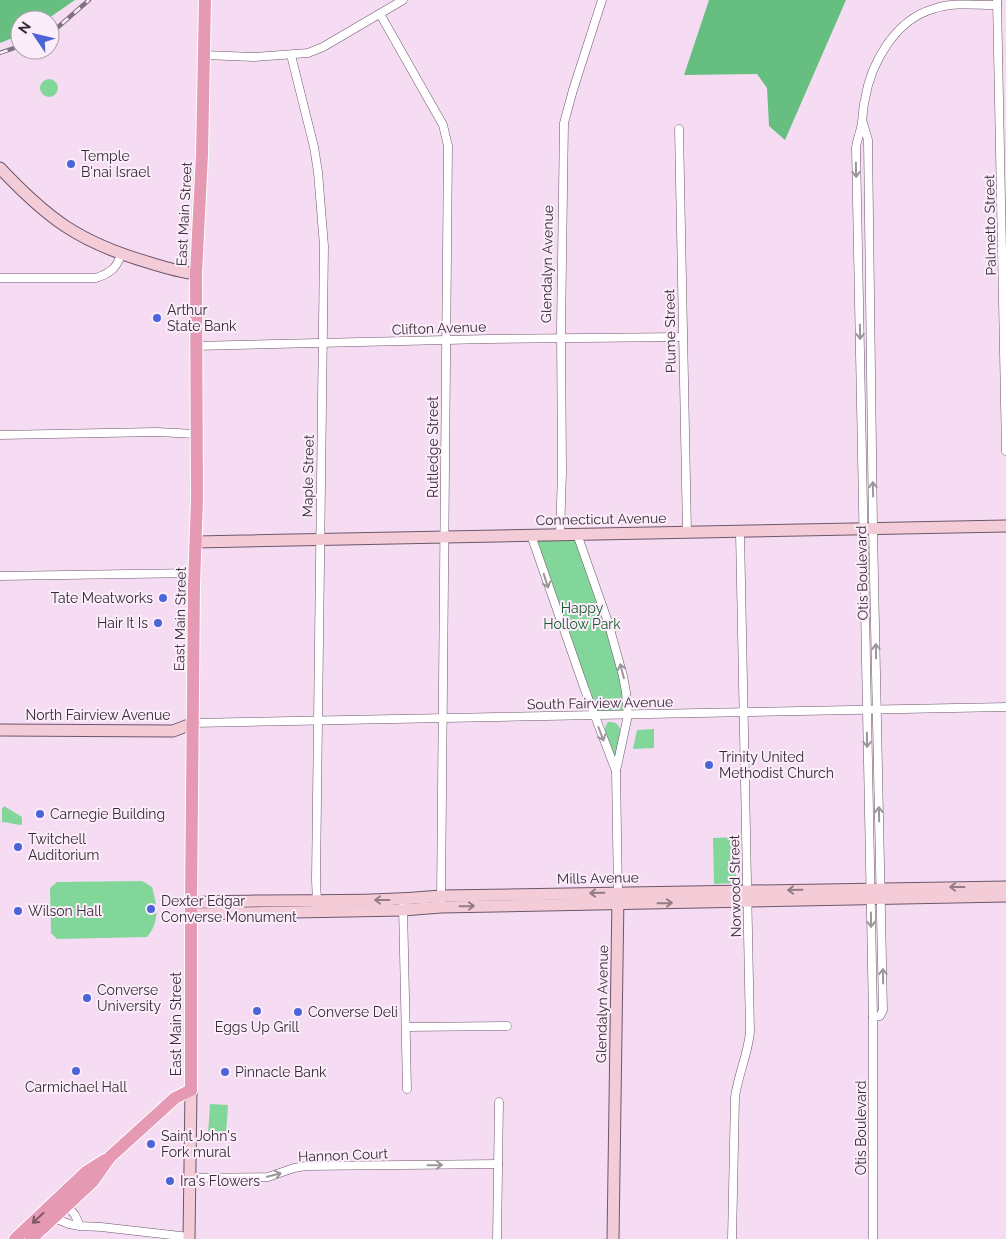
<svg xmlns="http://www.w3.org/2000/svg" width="1006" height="1239" viewBox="0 0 1006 1239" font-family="Raleway,sans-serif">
	<rect width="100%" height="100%" fill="#f5dcf3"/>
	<g fill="#83d699">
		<circle cx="49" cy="88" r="9"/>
		<path d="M 577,534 L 608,622 L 628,715 L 594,716 L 531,535 Z"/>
		<path d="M 608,722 C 628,720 618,744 616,756 L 614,757 C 609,746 600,732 608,722 Z"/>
		<path d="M 654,729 L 654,748 L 633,749 L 637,730 Z"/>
		<path d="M 4,806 L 22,817 L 22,825 C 15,825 9,822 2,822 L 2,809 Z"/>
		<path d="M 735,837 L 736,883 L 714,884 L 713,838 Z"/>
		<path d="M 142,881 L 152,887 C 157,905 160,922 147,937 L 57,939 L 51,933 L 50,888 L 57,882 Z"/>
		<path d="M 210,1104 L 228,1105 L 226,1136 L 208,1134 Z"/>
	</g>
	<g fill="#66bf80">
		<path d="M 0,0 L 75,0 L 46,20 L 20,20 L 20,35 L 0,43 Z"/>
		<path d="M 709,0 L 846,0 L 785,140 L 769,126 L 767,88 L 757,74 L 684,75 Z"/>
	</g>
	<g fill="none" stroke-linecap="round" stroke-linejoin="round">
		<defs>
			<g id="street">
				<path d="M 997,0 L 1006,451"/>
				<path d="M 380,14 L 443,125 L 448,146 L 441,900"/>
				<path d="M 204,55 L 254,57 L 308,53 L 323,47 L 403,0"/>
				<path d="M 291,55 L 314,147 L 318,172 L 324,246 L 316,879 L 317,904"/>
				<path d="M 863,123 L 868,140 L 873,529 L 883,1010 L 880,1016 L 873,1017"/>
				<path d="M 679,129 L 687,532"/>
				<path d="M 0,278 L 96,278 C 110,273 116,269 121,255"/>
				<path d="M 196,346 L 489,339 L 682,337"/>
				<path d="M 0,435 L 157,432 L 196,434"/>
				<path d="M 577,534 L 608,622 L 623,676 L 626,692 L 628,715 L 616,771 L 618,893"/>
				<path d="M 531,535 L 585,690 L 616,771"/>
				<path d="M 560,535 L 562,472 L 561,330 L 564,123 L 573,90 L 602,0"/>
				<path d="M 0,576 L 195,573"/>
				<path d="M 194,723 L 1006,707"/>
				<path d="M 403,906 L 407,1089"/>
				<path d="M 406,1027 L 507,1026"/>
				<path d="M 191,1178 L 268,1177 L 294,1168 L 306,1166 L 498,1164"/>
				<path d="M 65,1203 L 75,1215 L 80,1226"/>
				<path d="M 54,1218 L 69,1224 L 80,1226 L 101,1227 L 189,1237"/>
				<path d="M 497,1239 L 499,1102"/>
				<path d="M 732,1239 L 735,1097 C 738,1075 748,1054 750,1032 L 740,532"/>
				<path d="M 873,1239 L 873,1017 L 856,148 C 857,139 861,131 862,122 C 863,115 863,107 865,99 C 871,63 895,20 933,9 C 953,2 976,5 997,5"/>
			</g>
			<g id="secondary">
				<path d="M 0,168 C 48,219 79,242 147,262 C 163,267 179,272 196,274"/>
				<path d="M 196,542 L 1006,526"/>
				<path d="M 0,730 L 173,731 L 194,723"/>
				<path d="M 191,903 C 274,898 358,904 441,896 L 1006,887"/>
				<path d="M 191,914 L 403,910 L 441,907 L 1006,896"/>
				<path d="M 189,1239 L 191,1090"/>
				<path d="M 613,1239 L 618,896"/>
			</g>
			<g id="primary">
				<path d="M 15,1239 L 86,1172 L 105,1160"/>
				<path d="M 31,1239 L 93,1181 L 110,1157 L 175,1098 L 191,1090 L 191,903 L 194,586 L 197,499 L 196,274 L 202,155 L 205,0"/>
			</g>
		</defs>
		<use href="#street" stroke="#6c576a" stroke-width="9"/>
		<use href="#secondary" stroke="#6c576a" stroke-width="13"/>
		<use href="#primary" stroke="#fff" stroke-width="14"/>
		<use href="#street" stroke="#fff" stroke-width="8"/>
		<use href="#secondary" stroke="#f3ccd8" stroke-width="11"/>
		<use href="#primary" stroke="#e699b2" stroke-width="12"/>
		<defs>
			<g id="rail">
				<path d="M 50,34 L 89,0"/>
				<path d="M 0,53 L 20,46"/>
			</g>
		</defs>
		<use href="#rail" stroke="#817280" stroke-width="4.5"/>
		<use href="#rail" stroke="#fcedfb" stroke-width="2.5" stroke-dasharray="8" stroke-linecap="butt"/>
	</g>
	<defs><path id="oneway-shaft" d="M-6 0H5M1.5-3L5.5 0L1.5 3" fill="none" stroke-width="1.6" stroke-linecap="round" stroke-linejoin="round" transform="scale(1.25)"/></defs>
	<g stroke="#9a969a">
		<use href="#oneway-shaft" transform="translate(856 170) rotate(89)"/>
		<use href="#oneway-shaft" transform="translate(860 332) rotate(89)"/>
		<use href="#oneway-shaft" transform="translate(873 489) rotate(-91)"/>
		<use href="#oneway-shaft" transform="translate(546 581) rotate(72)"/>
		<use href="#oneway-shaft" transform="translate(876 651) rotate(-91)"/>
		<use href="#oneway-shaft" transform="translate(622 671) rotate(-105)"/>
		<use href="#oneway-shaft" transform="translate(601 734) rotate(69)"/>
		<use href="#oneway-shaft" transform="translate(867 740) rotate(89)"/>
		<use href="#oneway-shaft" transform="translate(879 814) rotate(-91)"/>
		<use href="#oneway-shaft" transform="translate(871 920) rotate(89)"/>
		<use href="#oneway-shaft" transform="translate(883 976) rotate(-91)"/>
		<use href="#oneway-shaft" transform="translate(435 1165) rotate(-1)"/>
		<use href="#oneway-shaft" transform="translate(274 1175) rotate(-14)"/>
	</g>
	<g stroke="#947c86">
		<use href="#oneway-shaft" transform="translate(957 887) rotate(180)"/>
		<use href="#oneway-shaft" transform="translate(795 890) rotate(179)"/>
		<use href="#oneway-shaft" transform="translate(597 893) rotate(179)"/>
		<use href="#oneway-shaft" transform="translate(382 900) rotate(180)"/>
		<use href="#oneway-shaft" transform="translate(665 903) rotate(-1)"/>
		<use href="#oneway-shaft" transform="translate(467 906) rotate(-1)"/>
	</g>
	<use stroke="#7c5867" href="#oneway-shaft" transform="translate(38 1218) rotate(137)"/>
	<g fill="#4b65d9" stroke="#fcedfb" stroke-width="2">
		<circle cx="71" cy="164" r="5"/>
		<circle cx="157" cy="318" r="5"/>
		<circle cx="163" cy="598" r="5"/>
		<circle cx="158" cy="623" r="5"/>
		<circle cx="709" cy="765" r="5"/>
		<circle cx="40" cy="814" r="5"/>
		<circle cx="18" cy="847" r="5"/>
		<circle cx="151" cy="909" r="5"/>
		<circle cx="18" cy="911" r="5"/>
		<circle cx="87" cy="998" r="5"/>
		<circle cx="257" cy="1011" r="5"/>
		<circle cx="298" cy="1012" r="5"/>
		<circle cx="76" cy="1071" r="5"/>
		<circle cx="225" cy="1072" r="5"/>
		<circle cx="151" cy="1144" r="5"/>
		<circle cx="170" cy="1181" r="5"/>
	</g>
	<g text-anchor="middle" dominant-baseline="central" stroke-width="4" stroke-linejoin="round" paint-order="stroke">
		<g font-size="14" fill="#362c35" stroke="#fcedfb" text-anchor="start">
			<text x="81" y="156">Temple<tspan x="81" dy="16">B'nai Israel</tspan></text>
			<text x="167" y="310">Arthur<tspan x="167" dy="16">State Bank</tspan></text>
			<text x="153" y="598" text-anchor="end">Tate Meatworks</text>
			<text x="148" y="623" text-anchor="end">Hair It Is</text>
			<text x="719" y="757">Trinity United<tspan x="719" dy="16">Methodist Church</tspan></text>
			<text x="50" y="814">Carnegie Building</text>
			<text x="28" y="839">Twitchell<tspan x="28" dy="16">Auditorium</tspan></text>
			<text x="161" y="901">Dexter Edgar<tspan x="161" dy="16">Converse Monument</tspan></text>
			<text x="28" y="911">Wilson Hall</text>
			<text x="97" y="990">Converse<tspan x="97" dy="16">University</tspan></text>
			<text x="308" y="1012">Converse Deli</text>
			<text x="257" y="1027" text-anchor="middle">Eggs Up Grill</text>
			<text x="235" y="1072">Pinnacle Bank</text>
			<text x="76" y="1087" text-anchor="middle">Carmichael Hall</text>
			<text x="161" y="1136">Saint John's<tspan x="161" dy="16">Fork mural</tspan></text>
			<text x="180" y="1181">Ira's Flowers</text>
		</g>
		<g font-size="14" fill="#362c35" stroke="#fcedfb">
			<text transform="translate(184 214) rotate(-87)">East Main Street</text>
			<text transform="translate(990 225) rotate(-91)">Palmetto Street</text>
			<text transform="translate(547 264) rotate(-89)">Glendalyn Avenue</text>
			<text transform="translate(439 328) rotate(-2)">Clifton Avenue</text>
			<text transform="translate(670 331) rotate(-91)">Plume Street</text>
			<text transform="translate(433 447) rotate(-90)">Rutledge Street</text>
			<text transform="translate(308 476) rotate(-89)">Maple Street</text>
			<text transform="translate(601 519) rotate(-1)">Connecticut Avenue</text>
			<text transform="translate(862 573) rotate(-91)">Otis Boulevard</text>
			<text transform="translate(180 619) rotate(-89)">East Main Street</text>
			<text transform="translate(600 703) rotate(-1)">South Fairview Avenue</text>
			<text x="98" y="715">North Fairview Avenue</text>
			<text transform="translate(598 878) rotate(-1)">Mills Avenue</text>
			<text transform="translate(735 886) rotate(-91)">Norwood Street</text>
			<text transform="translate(602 1004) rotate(-89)">Glendalyn Avenue</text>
			<text transform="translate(176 1024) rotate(-90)">East Main Street</text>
			<text transform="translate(861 1128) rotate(-90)">Otis Boulevard</text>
			<text transform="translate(343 1155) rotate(-2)">Hannon Court</text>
		</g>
		<g font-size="14" fill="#195930" stroke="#fcedfb">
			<text x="582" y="608">Happy<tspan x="582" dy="16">Hollow Park</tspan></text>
		</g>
	</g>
	<g transform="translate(35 35) rotate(305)"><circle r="24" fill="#fcedfb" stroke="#ada0ac"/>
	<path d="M0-4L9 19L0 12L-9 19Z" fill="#4b65d9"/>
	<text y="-8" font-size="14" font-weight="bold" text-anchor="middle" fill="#362c35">N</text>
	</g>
</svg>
